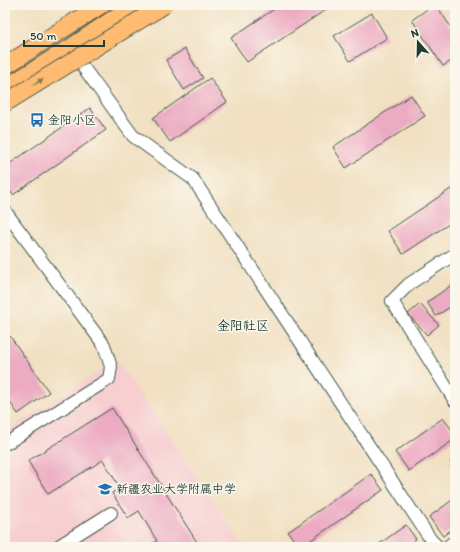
<svg xmlns="http://www.w3.org/2000/svg" width="460" height="552" viewBox="0 0 460 552" font-family="Itim,'LXGW WenKai TC',sans-serif">
	<rect width="100%" height="100%" fill="#fbf7ec"/>
	<filter id="ink" filterUnits="userSpaceOnUse"><feTurbulence type="fractalNoise" baseFrequency=".025" numOctaves="2"/><feDisplacementMap in="SourceGraphic" scale="8" xChannelSelector="R" yChannelSelector="G"/><feConvolveMatrix kernelMatrix="1 2 1 2 8 2 1 2 1" color-interpolation-filters="sRGB"/></filter>
	<filter id="wash" filterUnits="userSpaceOnUse"><feTurbulence type="fractalNoise" baseFrequency=".012" numOctaves="4" result="noise"/><feDisplacementMap in="SourceGraphic" scale="16" xChannelSelector="R" yChannelSelector="G"/><feGaussianBlur stdDeviation="0.9" result="paint"/><feColorMatrix in="noise" values="0 0 0 0 0 0 0 0 0 0 0 0 0 0 0 0 0 1.4 0 .05"/><feComposite in="paint" operator="in"/></filter>
	<g filter="url(#wash)">
		<rect width="100%" height="100%" fill="#f1e0c1"/>
		<path fill="#f7cfd1" d="M 117,360 L 244,547 L 5,547 L 5,432 Z"/>
		<g id="blocks">
			<g fill="#ecabc2">
				<path d="M 280,5 L 324,5 L 327,9 L 247,62 L 231,38 Z"/>
				<path d="M 433,5 L 436,5 L 455,33 L 455,59 L 443,66 L 412,20 Z"/>
				<path d="M 372,13 L 387,38 L 350,61 L 334,36 Z"/>
				<path d="M 185,49 L 203,78 L 184,90 L 166,60 Z"/>
				<path d="M 210,78 L 227,102 L 170,142 L 153,118 Z"/>
				<path d="M 411,95 L 425,116 L 346,168 L 333,147 Z"/>
				<path d="M 90,108 L 106,130 L 13,195 L 5,184 L 5,167 Z"/>
				<path d="M 455,186 L 455,220 L 403,254 L 388,231 Z"/>
				<path d="M 455,283 L 455,304 L 436,316 L 427,302 Z"/>
				<path d="M 420,304 L 439,325 L 427,335 L 408,314 Z"/>
				<path d="M 10,336 L 49,392 L 18,414 L 5,395 L 5,339 Z"/>
				<path d="M 112,408 L 200,547 L 148,547 L 157,541 L 139,511 L 128,518 L 112,493 L 120,488 L 103,460 L 48,494 L 28,461 Z"/>
				<path d="M 443,418 L 455,434 L 455,439 L 409,471 L 395,452 Z"/>
				<path d="M 455,458 L 455,470 L 450,462 Z"/>
				<path d="M 371,474 L 383,490 L 301,547 L 299,547 L 288,532 Z"/>
				<path d="M 455,498 L 455,527 L 443,536 L 429,517 Z"/>
				<path d="M 406,525 L 416,539 L 405,547 L 375,547 Z"/>
			</g>
		</g>
	</g>
	<g filter="url(#ink)">
		<use href="#blocks" fill-opacity="0" stroke="#3e5549" stroke-width="1"/>
		<g fill="none" stroke-linecap="round" stroke-linejoin="round">
			<defs>
				<g id="minor">
					<path d="M 78,60 L 133,136 L 193,179 L 431,540 L 438,547"/>
					<path d="M 5,211 L 104,345 L 111,367 L 109,379 L 7,443"/>
					<path d="M 455,254 L 409,284 L 392,301 L 455,401"/>
					<path d="M 57,547 L 111,513"/>
					<path d="M 447,547 L 455,541"/>
				</g>
				<g id="highway">
					<path d="M 5,66 L 101,5"/>
					<path d="M 5,88 L 70,48 L 134,5"/>
				</g>
			</defs>
			<use href="#minor" stroke="#3e5549" stroke-width="14"/>
			<use href="#highway" stroke="#3e5549" stroke-width="19"/>
			<use href="#minor" stroke="#fff" stroke-width="12"/>
			<use href="#highway" stroke="#ffbb71" stroke-width="17"/>
			<defs>
				<path id="highway-bridge" d="M 5,103 L 164,5"/>
			</defs>
			<use href="#highway-bridge" stroke="#3e5549" stroke-width="19" stroke-linecap="butt"/>
			<use href="#highway-bridge" stroke="#ffbb71" stroke-width="17"/>
		</g>
		<defs><path id="oneway-solid" d="M-6-.8H1V-3.2L6.5 0L1 3.2V.8H-6Z"/></defs>
		<use fill="#84764f" href="#oneway-solid" transform="translate(38 82) rotate(-31)"/>
	</g>
	<defs>
		<symbol id="bus-bare" viewBox="-9 -9 18 18"><path d="M-5-6H5V4H4V6H2V4H-2V6H-4V4H-5ZM-3.5-4V0h7V-4ZM-3.5 1.2v1.5H-2V1.2ZM2 1.2v1.5H3.5V1.2Z" fill="#1f6fb2" stroke="#fbf7ec" stroke-width="2.5" paint-order="stroke"/></symbol>
		<symbol id="school-bare" viewBox="-9 -9 18 18"><path d="M0-5L7-2L0 1L-7-2ZM-4 1L0 2.5L4 1V4Q0 6-4 4Z" fill="#1f6fb2" stroke="#fbf7ec" stroke-width="2.5" paint-order="stroke"/></symbol>
	</defs>
	<g fill-rule="evenodd">
		<use href="#bus-bare" x="27" y="110" width="20" height="20"/>
		<use href="#school-bare" x="95" y="479" width="20" height="20"/>
	</g>
	<g text-anchor="middle" dominant-baseline="central" stroke-width="3" stroke-linejoin="round" paint-order="stroke">
		<g font-size="12" fill="#1f3d34" stroke="#fbf7ec" text-anchor="start">
			<text x="48" y="120">金阳小区</text>
			<text x="116" y="489">新疆农业大学附属中学</text>
		</g>
		<g font-size="13" fill="#1f3d34" stroke="#fbf7ec">
			<text x="243" y="325">金阳社区</text>
		</g>
	</g>
	<rect width="460" height="552" fill="none" stroke="#fbf7ec" stroke-width="20"/>
	<g transform="translate(418 42) rotate(340)" stroke="#fbf7ec" stroke-width="3" paint-order="stroke">
	<path d="M0-3L7 15L0 10L-7 15Z" fill="#1f3d34"/>
	<text y="-6" font-size="11" font-weight="bold" text-anchor="middle" fill="#1f3d34">N</text>
	</g>
	<path d="M24 40v6h80v-6" fill="none" stroke="#1f3d34" stroke-width="2"/>
	<text x="30" y="40" font-size="12" fill="#1f3d34" stroke="#fbf7ec" stroke-width="3" paint-order="stroke">50 m</text>
</svg>
